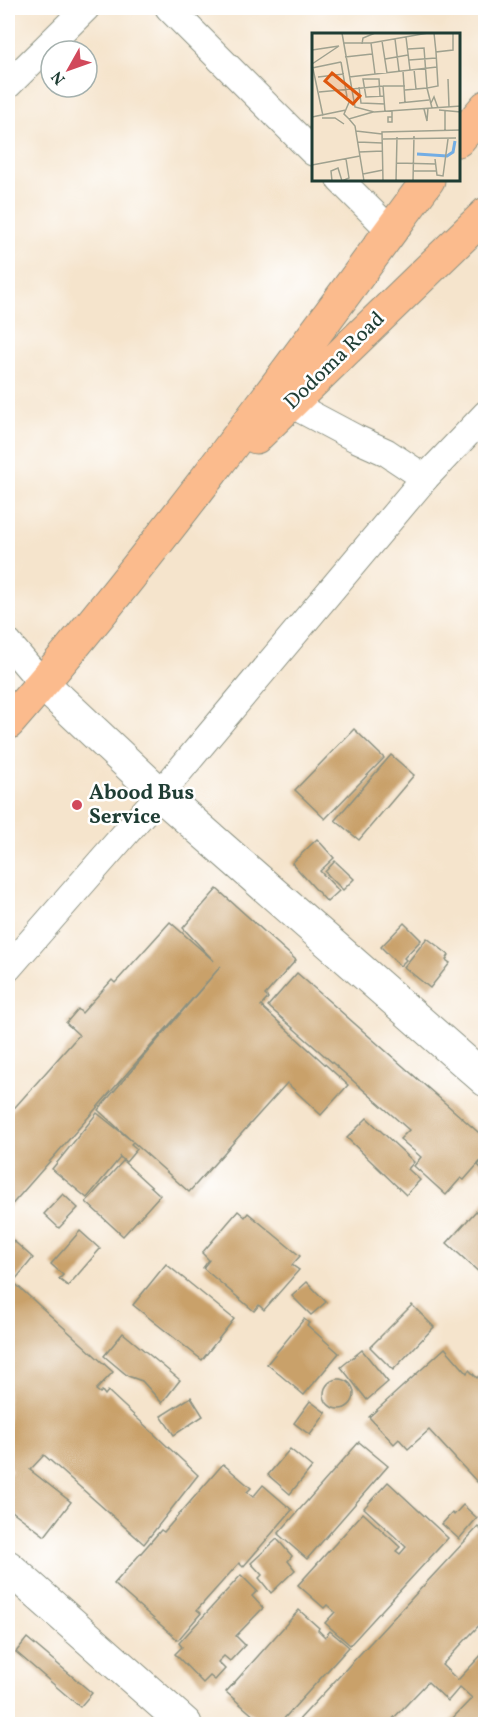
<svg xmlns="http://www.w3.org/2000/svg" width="493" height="1732" viewBox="0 0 493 1732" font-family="Vollkorn,serif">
	<rect width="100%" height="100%" fill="#fff"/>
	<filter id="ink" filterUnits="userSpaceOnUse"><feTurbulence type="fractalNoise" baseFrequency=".0167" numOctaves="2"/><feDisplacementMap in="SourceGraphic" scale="12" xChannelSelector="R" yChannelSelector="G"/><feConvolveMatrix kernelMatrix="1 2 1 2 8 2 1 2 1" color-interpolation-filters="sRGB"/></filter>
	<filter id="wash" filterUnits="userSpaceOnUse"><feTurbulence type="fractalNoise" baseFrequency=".008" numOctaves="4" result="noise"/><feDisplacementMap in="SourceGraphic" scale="24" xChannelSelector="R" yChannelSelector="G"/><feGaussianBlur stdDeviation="1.35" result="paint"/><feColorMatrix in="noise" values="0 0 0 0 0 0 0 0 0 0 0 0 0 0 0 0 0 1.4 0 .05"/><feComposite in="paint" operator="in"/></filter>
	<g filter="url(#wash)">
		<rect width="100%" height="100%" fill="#f5e4cc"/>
		<g id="blocks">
			<g fill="#c9a16b">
				<path d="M 354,729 L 384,758 L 325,819 L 295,790 Z"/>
				<path d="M 391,755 L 414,775 L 359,840 L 335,820 Z"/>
				<path d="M 317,839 L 334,858 L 320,871 L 339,891 L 327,902 L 292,863 Z"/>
				<path d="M 335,861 L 354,879 L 343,890 L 325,872 Z"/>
				<path d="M 217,889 L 296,960 L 265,995 L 268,998 L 261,1006 L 348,1085 L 321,1115 L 287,1083 L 189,1192 L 133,1142 L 131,1144 L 137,1149 L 126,1162 L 119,1156 L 120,1158 L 87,1198 L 52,1169 L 97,1113 L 132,1141 L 98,1110 L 221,966 L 8,1209 L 8,1113 L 9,1114 L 79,1035 L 66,1023 L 78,1009 L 82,1013 L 112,980 L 115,983 L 170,922 L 214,961 L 183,928 Z"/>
				<path d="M 404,923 L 421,940 L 404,958 L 406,960 L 400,966 L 381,947 Z"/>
				<path d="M 427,938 L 449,955 L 446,960 L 450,963 L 430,988 L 404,967 Z"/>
				<path d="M 297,973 L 486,1139 L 486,1155 L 464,1180 L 461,1178 L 446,1195 L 414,1166 L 421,1157 L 400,1139 L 409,1130 L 268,1006 Z"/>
				<path d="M 367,1118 L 414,1162 L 408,1169 L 420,1180 L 406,1195 L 347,1138 Z"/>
				<path d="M 486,1157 L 486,1177 L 483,1175 L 485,1172 L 478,1165 Z"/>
				<path d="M 123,1161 L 160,1195 L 123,1236 L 86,1202 Z"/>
				<path d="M 63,1194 L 78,1208 L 59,1228 L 44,1214 Z"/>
				<path d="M 486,1200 L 486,1271 L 482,1275 L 447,1243 Z"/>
				<path d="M 238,1211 L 245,1217 L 248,1213 L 300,1256 L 292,1265 L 299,1270 L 264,1310 L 259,1305 L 254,1311 L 203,1268 L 209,1260 L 202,1253 Z"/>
				<path d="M 80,1231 L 100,1249 L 68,1286 L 59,1279 L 63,1275 L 51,1264 Z"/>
				<path d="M 8,1236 L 33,1258 L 15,1280 L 8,1274 Z"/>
				<path d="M 166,1264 L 234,1319 L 202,1360 L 133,1305 Z"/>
				<path d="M 10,1279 L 113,1372 L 96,1390 L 100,1393 L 102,1391 L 105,1395 L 108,1391 L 198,1475 L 144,1544 L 44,1455 L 30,1470 L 71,1502 L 45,1536 L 8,1508 L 8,1475 L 12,1470 L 8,1466 L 8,1282 Z"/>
				<path d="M 307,1282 L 326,1302 L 311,1315 L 292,1296 Z"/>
				<path d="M 412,1305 L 434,1327 L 393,1370 L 370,1347 Z"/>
				<path d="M 304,1319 L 309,1323 L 307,1325 L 339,1353 L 304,1395 L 267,1364 Z"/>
				<path d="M 123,1333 L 180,1380 L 162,1403 L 142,1381 L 128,1376 L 104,1356 Z"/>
				<path d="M 445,1348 L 467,1373 L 469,1370 L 477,1378 L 486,1369 L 486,1478 L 479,1484 L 429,1430 L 408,1449 L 399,1439 L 394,1444 L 369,1417 Z"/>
				<path d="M 362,1350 L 388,1382 L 367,1400 L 341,1367 Z"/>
				<circle cx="339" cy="1394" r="15"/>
				<path d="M 191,1397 L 203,1416 L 174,1435 L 161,1416 Z"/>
				<path d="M 310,1401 L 326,1413 L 310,1435 L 294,1423 Z"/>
				<path d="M 359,1442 L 388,1466 L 307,1559 L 278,1534 Z"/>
				<path d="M 290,1449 L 312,1467 L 290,1494 L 268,1475 Z"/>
				<path d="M 223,1464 L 251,1488 L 247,1492 L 253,1497 L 263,1485 L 292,1510 L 243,1567 L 239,1563 L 197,1610 L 201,1613 L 178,1640 L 114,1584 L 161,1530 L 164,1532 Z"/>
				<path d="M 388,1482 L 448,1538 L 350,1645 L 325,1623 L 335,1612 L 327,1605 L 324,1608 L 298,1585 L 363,1513 L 400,1547 L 396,1551 L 400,1554 L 406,1547 L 364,1508 Z"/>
				<path d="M 463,1505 L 477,1518 L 459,1539 L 442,1524 L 452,1513 L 454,1515 Z"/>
				<path d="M 478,1527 L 486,1534 L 486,1618 L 442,1665 L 458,1680 L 486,1650 L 486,1724 L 447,1724 L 472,1698 L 460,1687 L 448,1701 L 428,1682 L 388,1724 L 295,1724 Z"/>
				<path d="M 277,1539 L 292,1556 L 288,1561 L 295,1570 L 271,1593 L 259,1578 L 262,1575 L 251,1563 Z"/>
				<path d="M 241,1575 L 257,1591 L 252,1596 L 263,1608 L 236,1636 L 245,1645 L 230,1661 L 224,1656 L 218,1662 L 225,1669 L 215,1680 L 210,1676 L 203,1683 L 175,1654 L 182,1647 L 179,1643 Z"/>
				<path d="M 299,1610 L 319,1628 L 318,1630 L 325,1637 L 330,1631 L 349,1647 L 279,1724 L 263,1724 L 226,1692 Z"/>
				<path d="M 27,1638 L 92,1693 L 80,1707 L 16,1652 Z"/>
			</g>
		</g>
	</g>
	<g filter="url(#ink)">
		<use href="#blocks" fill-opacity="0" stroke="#8a9080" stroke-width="1.5"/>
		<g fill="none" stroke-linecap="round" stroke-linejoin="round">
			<defs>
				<g id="service">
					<path d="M 169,8 L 313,152"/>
					<path d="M 8,85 L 86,8"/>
					<path d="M 340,180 L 391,231"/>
					<path d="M 291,404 L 355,438 L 386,452 L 425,478 L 486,414"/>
					<path d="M 8,643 L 42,683"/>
					<path d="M 8,968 L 160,794 L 425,478"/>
				</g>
				<g id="minor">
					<path d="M 42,683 L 160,794 L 486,1080"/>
					<path d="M 8,1567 L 185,1724"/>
				</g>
				<g id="trunk">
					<path d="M 458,140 L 486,107"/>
					<path d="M 256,437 L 486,214"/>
					<path d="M 8,723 C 158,551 293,364 428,180"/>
				</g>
			</defs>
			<use href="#service" stroke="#8a9080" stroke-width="29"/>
			<use href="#minor" stroke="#8a9080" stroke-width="35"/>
			<use href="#trunk" stroke="#8a9080" stroke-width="35"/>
			<use href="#service" stroke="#fff" stroke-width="27"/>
			<use href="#minor" stroke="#fff" stroke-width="33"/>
			<use href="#trunk" stroke="#fbbb8d" stroke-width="33"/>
		</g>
	</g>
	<circle fill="#d1495b" stroke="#fff" stroke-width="2" cx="77" cy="805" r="6"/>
	<g text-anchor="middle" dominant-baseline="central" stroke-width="5" stroke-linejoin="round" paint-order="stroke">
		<g font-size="21" fill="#1f3d34" stroke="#fff">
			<text transform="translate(335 361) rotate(-44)">Dodoma Road</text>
		</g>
		<g font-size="21" font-weight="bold" fill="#1f3d34" stroke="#fff" text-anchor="start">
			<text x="89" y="793">Abood Bus<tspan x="89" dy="24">Service</tspan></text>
		</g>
	</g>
	<g transform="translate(312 33)">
		<rect width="148" height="148" fill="#f5e4cc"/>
		<path fill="none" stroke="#73ade4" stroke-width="3" d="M 105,121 L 135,123 L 141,119 L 143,108"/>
		<path fill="none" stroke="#9fa18f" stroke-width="1.5" d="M 30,0 L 43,74 L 62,79 L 149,73M 122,0 L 124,19M 94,4 L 98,37M 83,6 L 87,38M 70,8 L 75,40M 31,10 L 59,10 L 116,0M 59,10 L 63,41M 50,11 L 51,5 L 63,0M 0,17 L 27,13M 33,24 L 60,21M 73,26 L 96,22M 97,27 L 124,25M 29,29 L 35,64M 0,31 L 11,83M 0,31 L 27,13M 0,35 L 29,29M 102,36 L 104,56M 91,38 L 93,69M 6,44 L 32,41M 37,44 L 125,34M 136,46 L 137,74M 71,53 L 93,53M 47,54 L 49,70 L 73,71M 93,57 L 115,55 L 112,15 L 96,16M 7,59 L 71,53 L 73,79M 68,63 L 67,46 L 51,46 L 54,64 L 72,63M 38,67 L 32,81 L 37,86 L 61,79M 87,70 L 117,67M 119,70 L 122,64 L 126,75M 120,75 L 115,55 L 126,53 L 124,19 L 141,17 L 141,0M 112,76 L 115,88 L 116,75M 127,77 L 149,79M 80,78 L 80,89 L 76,89 L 76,84 L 80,84M 0,84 L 34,77M 10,85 L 23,85 L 32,91M 37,86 L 43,93 L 52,148M 133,97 L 133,77M 44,98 L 70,101M 71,106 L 144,105M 46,109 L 70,110M 47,119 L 71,118M 123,126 L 125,142 L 131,143 L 136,106M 85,130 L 124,131M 0,132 L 48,123M 102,138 L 124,138M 51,141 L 71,137M 20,148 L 19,138 L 26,135 L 30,148M 30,148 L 37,145 L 34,126M 71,148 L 70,99 L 149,97M 84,148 L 85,104M 101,148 L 102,103"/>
		<path fill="#de580e" fill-opacity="0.15" stroke="#de580e" stroke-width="3" d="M 20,40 L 48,63 L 41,71 L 13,48 Z"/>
		<rect width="148" height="148" fill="none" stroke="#1f3d34" stroke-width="3"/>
	</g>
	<rect width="493" height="1732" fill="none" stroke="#fff" stroke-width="30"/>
	<g transform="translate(69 69) rotate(230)"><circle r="28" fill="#ffffff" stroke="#a5b1ae" stroke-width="1.5"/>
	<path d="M0-4.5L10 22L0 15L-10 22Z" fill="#d1495b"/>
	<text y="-9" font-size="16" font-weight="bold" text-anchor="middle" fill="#1f3d34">N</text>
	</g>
</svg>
